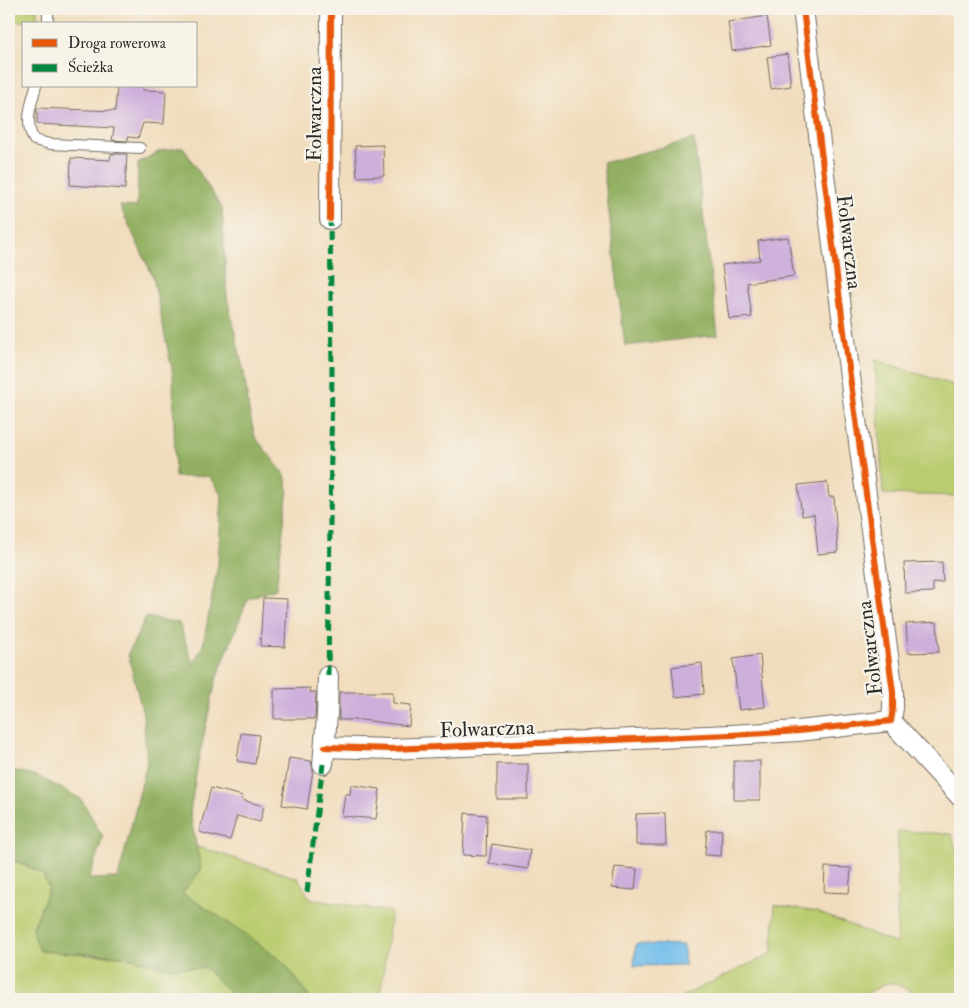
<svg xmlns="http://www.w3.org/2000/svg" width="969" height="1008" viewBox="0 0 969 1008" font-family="'IM FELL Double Pica',serif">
	<rect width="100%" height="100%" fill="#f7f3e8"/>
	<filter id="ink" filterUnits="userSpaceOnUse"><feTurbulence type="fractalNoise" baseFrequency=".02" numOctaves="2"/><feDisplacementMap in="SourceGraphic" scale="10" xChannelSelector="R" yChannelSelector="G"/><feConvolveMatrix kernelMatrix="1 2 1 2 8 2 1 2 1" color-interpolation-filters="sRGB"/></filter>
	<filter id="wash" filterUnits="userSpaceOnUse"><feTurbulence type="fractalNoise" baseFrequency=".0096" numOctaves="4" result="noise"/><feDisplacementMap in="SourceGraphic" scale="20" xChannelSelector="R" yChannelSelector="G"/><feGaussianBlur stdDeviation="1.12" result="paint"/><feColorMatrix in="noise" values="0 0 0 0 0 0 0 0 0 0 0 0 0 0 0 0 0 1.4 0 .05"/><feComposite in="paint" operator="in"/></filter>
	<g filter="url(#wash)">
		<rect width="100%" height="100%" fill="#f1ddbd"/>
		<g fill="#bacc70" stroke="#727c4e">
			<path d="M 9,9 L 37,9 L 37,22 L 9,21 Z"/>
			<path d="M 875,360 L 960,387 L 960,496 L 883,494 Z"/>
			<path d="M 898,831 L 952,834 L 960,866 L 960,999 L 933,999 L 890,982 L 861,996 L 861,999 L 677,999 L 772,953 L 775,905 L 817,912 L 897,944 Z"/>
			<path d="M 195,846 L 298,878 L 310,899 L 391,912 L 380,999 L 311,999 L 284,963 L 247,935 L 182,893 L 201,870 Z"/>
			<path d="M 13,860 L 42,873 L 49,888 L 32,930 L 86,955 L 124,956 L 165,967 L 206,968 L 235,999 L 9,999 L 9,871 Z"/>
		</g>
		<g fill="#93b062" stroke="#5f6e46">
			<path d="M 694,139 L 718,335 L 625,346 L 603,163 Z"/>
			<path d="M 183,147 L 222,208 L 227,297 L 244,373 L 249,411 L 255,437 L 285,475 L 288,489 L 276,589 L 248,598 L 216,680 L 198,762 L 190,813 L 201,870 L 182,893 L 247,935 L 284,963 L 311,999 L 235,999 L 206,968 L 165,967 L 124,956 L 40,951 L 32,931 L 49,888 L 42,873 L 14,860 L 9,871 L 9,769 L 37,776 L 81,799 L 103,837 L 89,879 L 118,878 L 147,763 L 143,714 L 128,654 L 146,617 L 179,623 L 193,664 L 203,645 L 218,564 L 222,496 L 209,476 L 175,477 L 173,375 L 153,277 L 120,206 L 137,207 L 138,163 L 160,151 Z"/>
		</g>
		<path fill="#72bdeb" stroke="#4e748b" d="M 636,944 L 684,945 L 685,965 L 634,966 Z"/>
		<g id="blocks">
			<g fill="#cdafdb">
				<path d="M 767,16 L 771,45 L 732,51 L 728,22 Z"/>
				<path d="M 787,54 L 791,86 L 771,89 L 767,57 Z"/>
				<path d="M 117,86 L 143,86 L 143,90 L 166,91 L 164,124 L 143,123 L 138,138 L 128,137 L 128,141 L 112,140 L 114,128 L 37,124 L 37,108 L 115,111 Z"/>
				<path d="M 383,145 L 384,176 L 357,177 L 355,146 Z"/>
				<path d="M 111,154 L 127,154 L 125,189 L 70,185 L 71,158 L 110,160 Z"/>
				<path d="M 788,237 L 794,276 L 747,283 L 752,317 L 729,319 L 722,265 L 760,260 L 758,241 Z"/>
				<path d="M 827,482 L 829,497 L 834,497 L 838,552 L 818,554 L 814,514 L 802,516 L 798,485 Z"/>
				<path d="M 942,562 L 943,582 L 933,583 L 933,592 L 905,593 L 904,563 Z"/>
				<path d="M 263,598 L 287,599 L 285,647 L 260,646 Z"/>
				<path d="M 937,622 L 939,652 L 908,653 L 906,624 Z"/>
				<path d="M 760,655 L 765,707 L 739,710 L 733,659 Z"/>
				<path d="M 702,663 L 704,694 L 675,697 L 672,667 Z"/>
				<path d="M 310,688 L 310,692 L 316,692 L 315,719 L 274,719 L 274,689 Z"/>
				<path d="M 339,692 L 393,692 L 393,703 L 411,705 L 409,726 L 362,720 L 339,720 Z"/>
				<path d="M 241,733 L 259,735 L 255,764 L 237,761 Z"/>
				<path d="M 289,758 L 311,761 L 313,770 L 307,809 L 282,805 Z"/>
				<rect x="734" y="761" width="26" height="39"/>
				<rect x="497" y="764" width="31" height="35"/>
				<path d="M 351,785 L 380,789 L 376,819 L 342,816 L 345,794 L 350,794 Z"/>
				<path d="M 211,788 L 243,796 L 242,800 L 264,806 L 260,822 L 237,816 L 230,840 L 199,832 Z"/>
				<path d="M 465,813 L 487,815 L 486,856 L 463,855 Z"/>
				<path d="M 665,813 L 666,845 L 636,845 L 636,814 Z"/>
				<path d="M 707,830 L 722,830 L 721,856 L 705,855 Z"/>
				<path d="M 492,844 L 530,850 L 528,869 L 489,863 Z"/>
				<path d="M 615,867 L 637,869 L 635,890 L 612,888 Z"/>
				<path d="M 825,867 L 851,868 L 849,893 L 824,892 Z"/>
			</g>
		</g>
	</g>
	<g filter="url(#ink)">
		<use href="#blocks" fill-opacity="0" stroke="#70695e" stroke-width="1"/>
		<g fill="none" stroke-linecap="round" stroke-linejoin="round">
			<defs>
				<g id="lane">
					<path d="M 48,24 L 48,9"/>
					<path d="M 36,86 C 31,104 24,123 34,140 L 50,144 L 140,148"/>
				</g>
				<g id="street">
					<path d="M 330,219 L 331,9"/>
					<path d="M 891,721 L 960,796"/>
					<path d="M 325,747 L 391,749 L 731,735 L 798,731 L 891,721 L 893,708 L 893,692 L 844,332 L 803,9"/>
					<path d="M 323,764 L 327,715 L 328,676"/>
				</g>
			</defs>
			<use href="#lane" stroke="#70695e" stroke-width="12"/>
			<use href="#street" stroke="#70695e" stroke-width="22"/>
			<use href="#lane" stroke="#fff" stroke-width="10"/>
			<use href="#street" stroke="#fff" stroke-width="20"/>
			<g stroke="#00873e" stroke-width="5" stroke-dasharray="10 5" stroke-linecap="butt">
				<path d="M 328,676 L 332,372 L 330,219"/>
				<path d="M 307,892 L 323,764"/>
			</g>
			<defs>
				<g id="cycleway">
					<path d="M 330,219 L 331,9"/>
					<path d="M 325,747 L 391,749 L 731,735 L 798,731 L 891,721 L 893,708 L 893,692 L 844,332 L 803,9"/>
				</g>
			</defs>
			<use href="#cycleway" stroke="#f7f3e8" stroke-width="9"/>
			<use href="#cycleway" stroke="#e8590c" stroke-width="6"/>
		</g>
	</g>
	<g text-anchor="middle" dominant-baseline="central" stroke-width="4.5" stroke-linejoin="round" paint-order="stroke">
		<g font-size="21" fill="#2b2b2b" stroke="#f7f3e8">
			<text transform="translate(314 114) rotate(-90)">Folwarczna</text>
			<text transform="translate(849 242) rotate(83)">Folwarczna</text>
			<text transform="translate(870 648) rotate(-97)">Folwarczna</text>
			<text transform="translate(487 729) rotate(-2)">Folwarczna</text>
		</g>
	</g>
	<rect width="969" height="1008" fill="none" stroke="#f7f3e8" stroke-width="30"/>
	<rect x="22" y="22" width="175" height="65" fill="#f7f3e8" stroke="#a5a39c"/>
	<rect x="32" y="39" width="25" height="8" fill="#e8590c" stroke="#a5a39c"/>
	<text x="68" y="48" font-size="15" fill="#2b2b2b">Droga rowerowa</text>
	<rect x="32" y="64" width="25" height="8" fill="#00873e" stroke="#a5a39c"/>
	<text x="68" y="72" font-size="15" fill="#2b2b2b">Ścieżka</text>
</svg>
